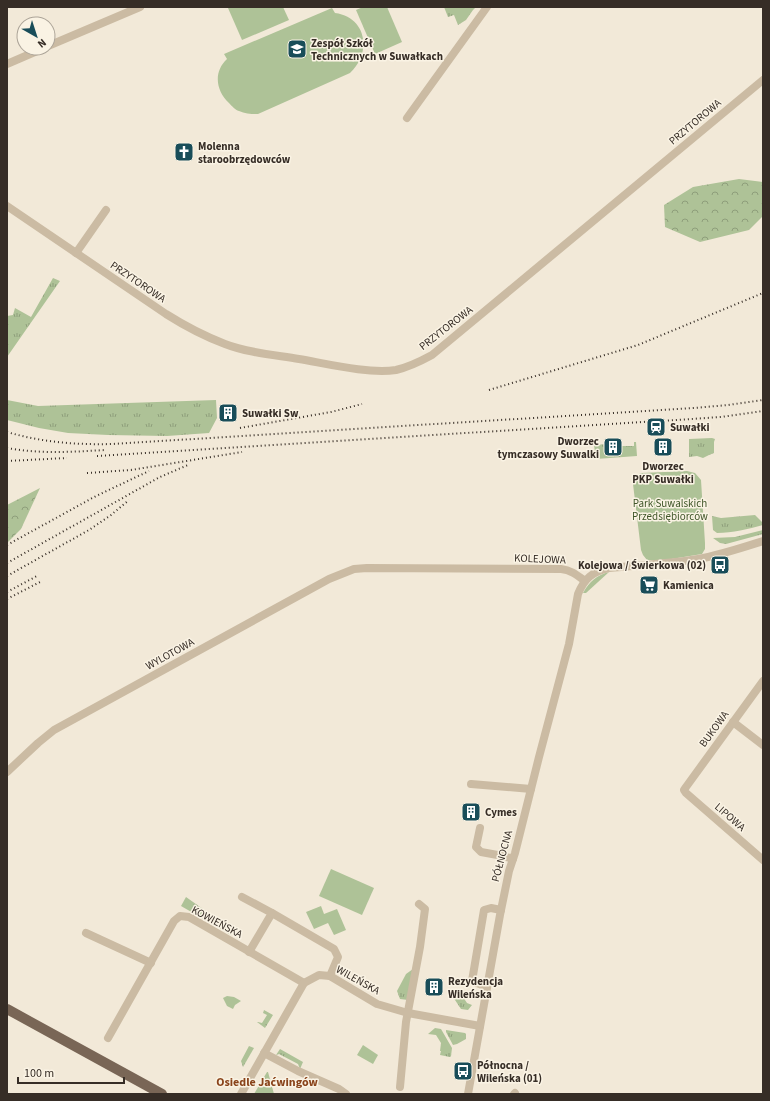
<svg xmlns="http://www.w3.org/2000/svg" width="770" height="1101" viewBox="0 0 770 1101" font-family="'Source Sans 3',sans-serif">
	<defs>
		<pattern id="grass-tufts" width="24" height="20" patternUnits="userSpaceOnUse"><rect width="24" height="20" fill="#aec297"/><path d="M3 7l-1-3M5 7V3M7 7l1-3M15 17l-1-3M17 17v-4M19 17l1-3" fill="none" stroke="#8e9e7b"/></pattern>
		<pattern id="forest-crowns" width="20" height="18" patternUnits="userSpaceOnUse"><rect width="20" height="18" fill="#aec297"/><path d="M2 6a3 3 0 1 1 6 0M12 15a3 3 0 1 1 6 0" fill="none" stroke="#8e9e7b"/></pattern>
	</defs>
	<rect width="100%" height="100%" fill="#f2e9d8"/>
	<g fill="url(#grass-tufts)">
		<path d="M 444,7 L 476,7 L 473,10 L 466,20 L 458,25 L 454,15 L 448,17 Z"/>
		<path d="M 53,278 L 60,281 L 7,357 L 7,316 L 13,315 L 15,308 L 31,317 Z"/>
		<path d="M 7,400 L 38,406 L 216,400 L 217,418 L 209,433 L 167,436 L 108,435 L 68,433 L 39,428 L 7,420 Z"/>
		<path d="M 712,438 L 715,439 L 714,442 L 714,453 L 709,455 L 703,458 L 697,456 L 689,457 L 689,439 Z"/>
		<path d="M 634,442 L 636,442 L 637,456 L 596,459 L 594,445 L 621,443 L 621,446 L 634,446 Z"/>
		<path d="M 755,515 L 763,523 L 763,525 C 748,529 733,533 717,533 L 713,530 L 712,516 L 721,518 Z"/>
		<path d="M 763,530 L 763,534 L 726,544 L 720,543 L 713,538 L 735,537 Z"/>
		<path d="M 609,572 L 586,593 L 583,593 C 589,582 597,575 609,572 Z"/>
		<path d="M 186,897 L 210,914 L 207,921 L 181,906 Z"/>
		<path d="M 211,917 L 234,930 L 231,935 L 209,922 Z"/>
		<path d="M 413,969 L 408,1000 L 400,999 L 397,991 L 406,974 Z"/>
		<path d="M 453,992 L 461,994 L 467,1003 L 472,1005 L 468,1010 L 461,1009 L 453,997 L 451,998 L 450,995 Z"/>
		<path d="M 264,1010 L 273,1015 L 265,1028 L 257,1022 L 258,1022 L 262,1023 L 267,1015 L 263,1013 Z"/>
		<path d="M 435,1028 L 441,1029 L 452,1048 L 451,1056 L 450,1057 L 440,1055 L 441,1051 L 440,1051 L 441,1043 L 436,1035 L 428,1034 Z"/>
		<path d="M 446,1030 L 465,1033 L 466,1034 L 466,1039 L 457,1044 L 453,1045 L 446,1032 Z"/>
		<path d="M 249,1046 L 254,1048 L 243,1067 L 241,1061 Z"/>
		<path d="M 280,1049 L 303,1062 L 300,1069 L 298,1064 L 279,1054 L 276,1055 Z"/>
		<path d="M 267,1072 L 268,1072 L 274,1094 L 254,1094 Z"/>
	</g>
	<g fill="url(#forest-crowns)">
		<path d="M 739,179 L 763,182 L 763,216 L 749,230 L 700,242 L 665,227 L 664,205 L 693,187 Z"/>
		<path d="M 40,488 L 21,529 L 7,543 L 7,505 Z"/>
	</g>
	<g fill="#aec297">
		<path d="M 232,7 L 283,7 L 289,20 L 242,40 L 228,8 Z"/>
		<path d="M 363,7 L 387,7 L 402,42 L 375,54 L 356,10 Z"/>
		<path d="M 332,8 L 335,13 C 367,17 372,53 350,73 L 258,114 C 252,114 245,114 239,111 C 235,110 232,106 229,103 C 216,91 213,72 227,59 L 224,54 Z"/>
		<path d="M 687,471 L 695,473 L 701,480 L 705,543 L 705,549 L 702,554 C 684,557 665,561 647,560 L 643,555 L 641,550 L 633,484 C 633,478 636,474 642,473 Z"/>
		<path d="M 331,869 L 374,888 L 362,915 L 319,896 Z"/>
		<path d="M 321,906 L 324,914 L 337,909 L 346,930 L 334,935 L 328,923 L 314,929 L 306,912 Z"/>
		<path d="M 227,996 L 234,997 L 241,1001 L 235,1005 L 233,1009 L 227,1006 L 223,998 Z"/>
		<path d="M 363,1045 L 378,1055 L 373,1064 L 357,1055 Z"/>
	</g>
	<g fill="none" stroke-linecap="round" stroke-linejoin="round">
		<g stroke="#cbbba3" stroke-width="8">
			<path d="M 48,46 L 140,7"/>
			<path d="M 7,64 L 44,48"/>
			<path d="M 407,118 L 487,7"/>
			<path d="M 7,206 L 166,314 C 185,326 204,336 225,344 C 248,353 275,355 299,359 C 328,364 368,374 396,370 C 409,367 421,361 432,355 L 763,80"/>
			<path d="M 76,253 L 106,210"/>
			<path d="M 763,681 L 686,787 L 684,790 L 686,793 L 763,860"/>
			<path d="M 733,722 L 763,745"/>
			<path d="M 7,772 L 38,743 L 54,730 L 329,579 L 354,569 L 367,568 L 561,569 C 571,570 577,575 585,581"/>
			<path d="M 471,784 L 531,789"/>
			<path d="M 480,828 L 476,847 L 481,852 L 503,856 L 513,859"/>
			<path d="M 242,897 L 272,913 L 249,952"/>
			<path d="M 272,913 L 334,949 L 338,957 L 330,976"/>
			<path d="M 86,933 L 151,963"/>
			<path d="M 487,987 L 472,981 L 484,910 L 491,908 L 501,910"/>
			<path d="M 108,1038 L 174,921 L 180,916 L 189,917 L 304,983"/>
			<path d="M 264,1053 L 298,1071 L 339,1089 L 346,1094"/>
			<path d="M 400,1087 L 406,1022 L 420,947 L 425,909 L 419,904"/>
			<path d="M 241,1094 L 304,983 L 319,975 L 330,976 L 377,1004 L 408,1013 L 480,1026"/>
			<path d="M 468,1094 L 500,915 L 509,871 L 515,853 L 539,757 L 569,644 L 578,594 C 584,579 593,571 609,568 C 639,565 668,564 698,559 C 720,555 741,548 763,541"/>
			<path d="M 514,1094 L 515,1093"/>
		</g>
		<path stroke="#796656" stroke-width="10" d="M 7,1009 L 162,1094"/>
		<g stroke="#362d26" stroke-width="2" stroke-dasharray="1 3" stroke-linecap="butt">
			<path d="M 489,390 L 638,345 L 763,293"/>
			<path d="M 240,428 L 331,412 L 362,404"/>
			<path d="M 7,432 C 41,442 76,445 112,444 L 694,408 L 728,405 L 763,400"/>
			<path d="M 7,448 C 40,454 72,452 105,450"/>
			<path d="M 97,456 L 691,419 L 721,417 L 763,411"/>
			<path d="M 7,461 L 67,458"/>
			<path d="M 87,473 L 131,470 L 242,452"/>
			<path d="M 7,545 L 96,496 L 149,471"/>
			<path d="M 7,563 L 160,477 L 188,465"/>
			<path d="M 7,576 L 89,530 L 111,515 L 129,500"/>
			<path d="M 7,592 L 37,576"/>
			<path d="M 7,599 L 40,582"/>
		</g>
	</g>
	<defs>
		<symbol id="school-square" viewBox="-11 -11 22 22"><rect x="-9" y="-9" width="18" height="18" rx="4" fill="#194d59" stroke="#faf3e4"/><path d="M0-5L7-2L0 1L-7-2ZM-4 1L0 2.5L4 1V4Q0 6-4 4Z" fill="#fff"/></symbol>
		<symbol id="church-square" viewBox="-11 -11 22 22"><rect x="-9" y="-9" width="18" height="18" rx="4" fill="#194d59" stroke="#faf3e4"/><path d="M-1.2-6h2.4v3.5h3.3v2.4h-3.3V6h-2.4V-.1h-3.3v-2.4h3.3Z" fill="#fff"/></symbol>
		<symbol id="building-square" viewBox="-11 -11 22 22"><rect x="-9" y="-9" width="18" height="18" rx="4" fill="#194d59" stroke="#faf3e4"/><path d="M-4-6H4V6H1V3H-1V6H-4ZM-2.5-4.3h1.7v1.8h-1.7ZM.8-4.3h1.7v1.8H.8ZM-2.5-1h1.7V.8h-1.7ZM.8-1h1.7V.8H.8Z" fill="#fff"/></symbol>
		<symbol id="station-square" viewBox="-11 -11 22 22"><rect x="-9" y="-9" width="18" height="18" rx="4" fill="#194d59" stroke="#faf3e4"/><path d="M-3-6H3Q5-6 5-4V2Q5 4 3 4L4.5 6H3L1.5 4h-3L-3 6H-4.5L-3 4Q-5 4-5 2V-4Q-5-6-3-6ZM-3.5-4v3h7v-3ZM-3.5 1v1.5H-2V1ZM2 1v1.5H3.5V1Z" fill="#fff"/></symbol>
		<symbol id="bus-square" viewBox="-11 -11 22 22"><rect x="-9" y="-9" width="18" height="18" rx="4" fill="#194d59" stroke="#faf3e4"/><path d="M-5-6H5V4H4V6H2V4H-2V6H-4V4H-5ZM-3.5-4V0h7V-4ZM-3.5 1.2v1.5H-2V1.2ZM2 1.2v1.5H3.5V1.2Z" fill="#fff"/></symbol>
		<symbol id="supermarket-square" viewBox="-11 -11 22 22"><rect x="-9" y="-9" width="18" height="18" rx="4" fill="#194d59" stroke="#faf3e4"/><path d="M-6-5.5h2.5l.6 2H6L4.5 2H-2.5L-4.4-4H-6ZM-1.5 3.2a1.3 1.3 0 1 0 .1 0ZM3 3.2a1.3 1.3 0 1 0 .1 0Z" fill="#fff"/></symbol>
	</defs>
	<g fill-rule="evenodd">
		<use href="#school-square" x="286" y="38" width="22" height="22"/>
		<use href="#church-square" x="173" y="141" width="22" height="22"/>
		<use href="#building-square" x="217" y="402" width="22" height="22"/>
		<use href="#station-square" x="645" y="416" width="22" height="22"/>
		<use href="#building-square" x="602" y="436" width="22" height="22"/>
		<use href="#building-square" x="652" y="436" width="22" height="22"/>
		<use href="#bus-square" x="709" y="554" width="22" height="22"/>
		<use href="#supermarket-square" x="638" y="574" width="22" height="22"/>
		<use href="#building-square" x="460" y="801" width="22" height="22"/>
		<use href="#building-square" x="423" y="976" width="22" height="22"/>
		<use href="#bus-square" x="452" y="1060" width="22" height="22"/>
	</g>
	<g text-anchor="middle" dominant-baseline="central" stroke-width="3" stroke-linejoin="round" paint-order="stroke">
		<g font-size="11" font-weight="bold" fill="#362d26" stroke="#faf3e4" text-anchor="start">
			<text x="311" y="43">Zespół Szkół<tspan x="311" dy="13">Technicznych w Suwałkach</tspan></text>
			<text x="198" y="146">Molenna<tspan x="198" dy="13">staroobrzędowców</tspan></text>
			<text x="242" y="413">Suwałki Sw</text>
			<text x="670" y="427">Suwałki</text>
			<text x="599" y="441" text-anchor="end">Dworzec<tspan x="599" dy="13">tymczasowy Suwalki</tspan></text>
			<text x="663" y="466" text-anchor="middle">Dworzec<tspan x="663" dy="13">PKP Suwałki</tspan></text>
			<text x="706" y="565" text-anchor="end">Kolejowa / Świerkowa (02)</text>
			<text x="663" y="585">Kamienica</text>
			<text x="485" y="812">Cymes</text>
			<text x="448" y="981">Rezydencja<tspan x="448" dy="13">Wileńska</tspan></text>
			<text x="477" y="1065">Północna /<tspan x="477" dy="13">Wileńska (01)</tspan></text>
		</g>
		<g font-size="11" fill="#362d26" stroke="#faf3e4">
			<text transform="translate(695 122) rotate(-40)">PRZYTOROWA</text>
			<text transform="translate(138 282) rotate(34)">PRZYTOROWA</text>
			<text transform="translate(446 328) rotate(-38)">PRZYTOROWA</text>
			<text transform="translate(540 559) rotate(2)">KOLEJOWA</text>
			<text transform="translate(170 654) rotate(-29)">WYLOTOWA</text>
			<text transform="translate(714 729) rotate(-54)">BUKOWA</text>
			<text transform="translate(730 817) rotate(41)">LIPOWA</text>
			<text transform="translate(502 856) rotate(-75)">PÓŁNOCNA</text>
			<text transform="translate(217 922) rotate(28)">KOWIEŃSKA</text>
			<text transform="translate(358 980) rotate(29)">WILEŃSKA</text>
		</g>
		<g font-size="11" fill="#3f5528" stroke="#faf3e4">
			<text x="670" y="503">Park Suwalskich<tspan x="670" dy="13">Przedsiębiorców</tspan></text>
		</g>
		<g font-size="12" font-weight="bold" fill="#89431a" stroke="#faf3e4">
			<text x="267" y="1082">Osiedle Jaćwingów</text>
		</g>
	</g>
	<rect width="770" height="1101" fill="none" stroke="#362d26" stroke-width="16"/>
	<g transform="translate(36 36) rotate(141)"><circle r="19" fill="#faf3e4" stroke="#aca498"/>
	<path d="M0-3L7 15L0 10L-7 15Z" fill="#194d59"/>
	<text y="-6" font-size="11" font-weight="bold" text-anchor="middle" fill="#362d26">N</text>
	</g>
	<path d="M18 1077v6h106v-6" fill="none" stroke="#362d26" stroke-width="2"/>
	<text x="24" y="1077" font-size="12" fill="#362d26" stroke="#faf3e4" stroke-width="3" paint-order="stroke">100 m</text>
</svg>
